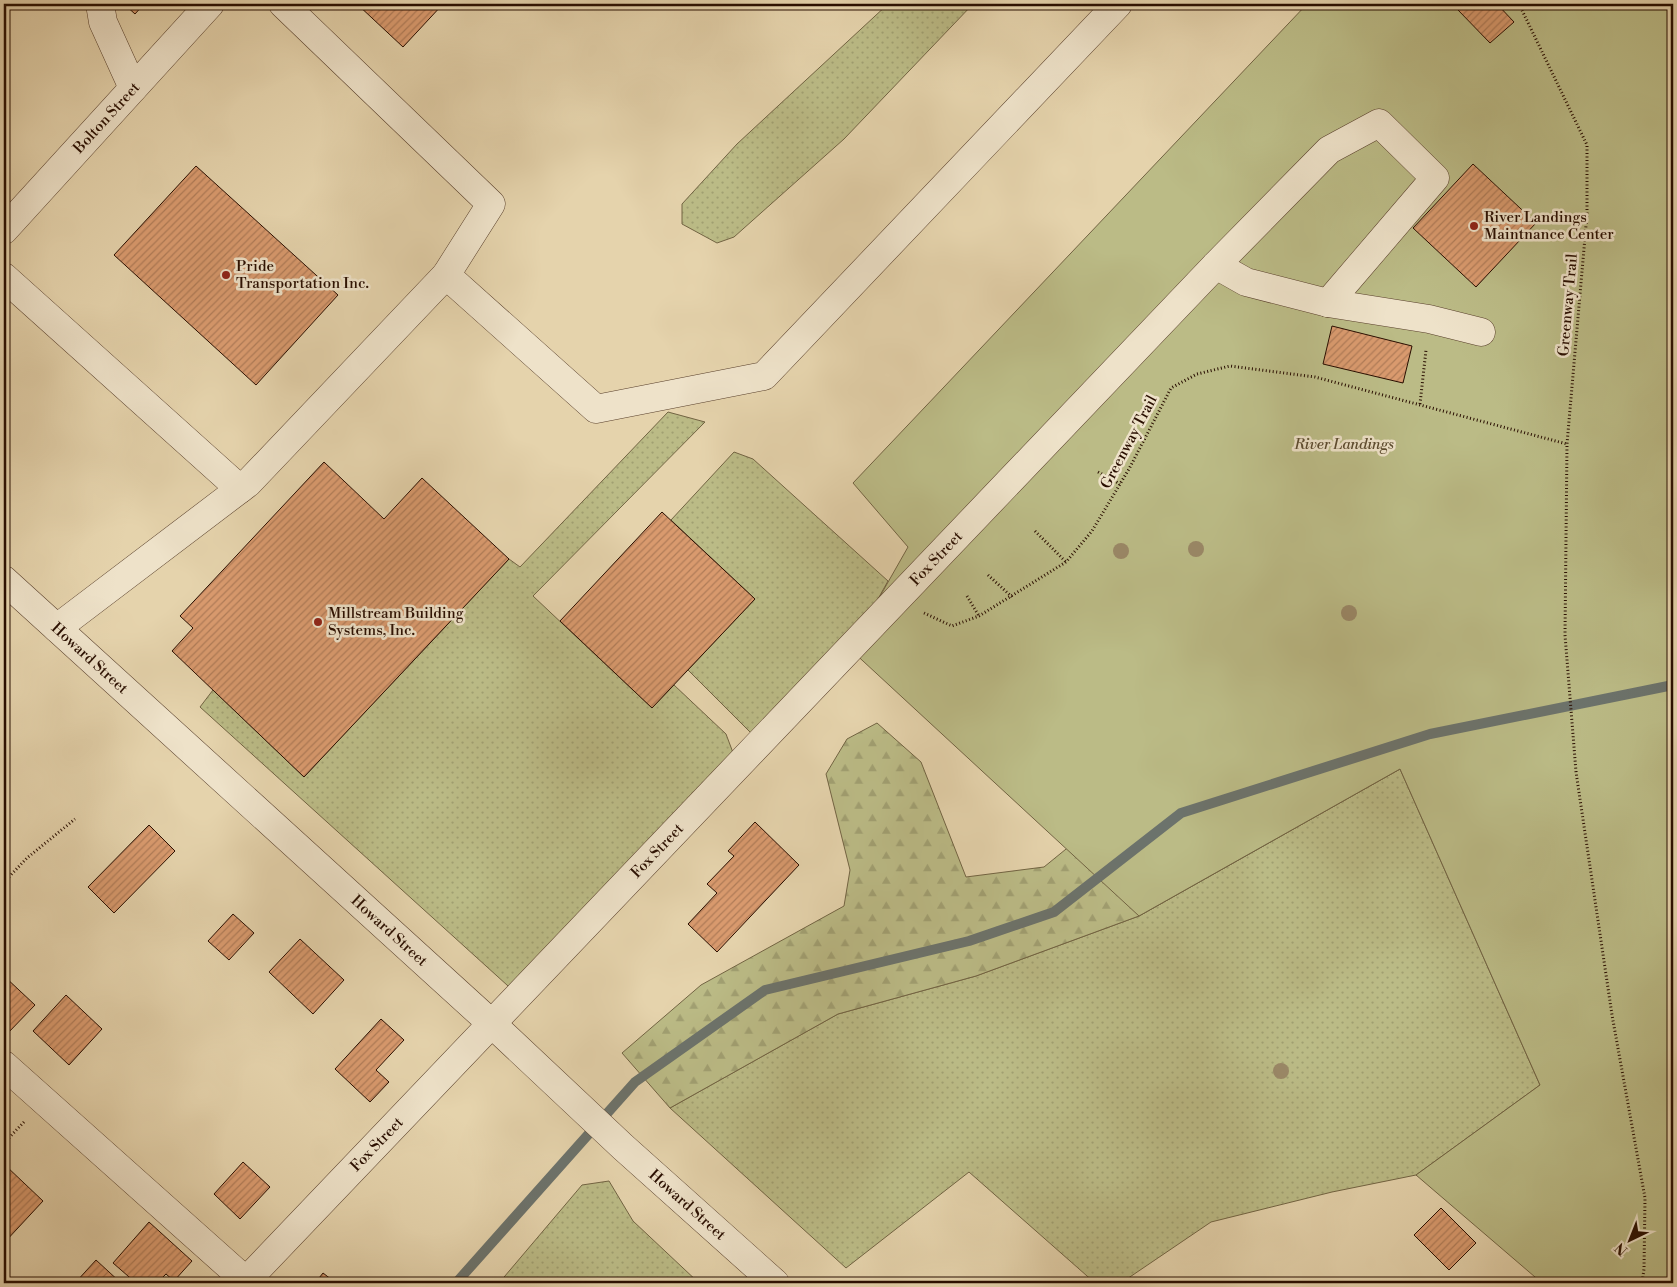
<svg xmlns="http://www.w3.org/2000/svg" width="1677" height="1287" viewBox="0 0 1677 1287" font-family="'Libre Bodoni',serif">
	<defs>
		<pattern id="grass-dots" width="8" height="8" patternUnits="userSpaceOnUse" patternTransform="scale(1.25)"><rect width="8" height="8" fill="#bbbb86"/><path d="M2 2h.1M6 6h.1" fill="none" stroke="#a1a072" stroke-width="1.8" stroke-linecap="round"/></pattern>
		<pattern id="forest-firs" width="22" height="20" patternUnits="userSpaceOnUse" patternTransform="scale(1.25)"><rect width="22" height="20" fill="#bbbb86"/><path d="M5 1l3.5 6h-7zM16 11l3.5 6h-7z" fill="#a1a072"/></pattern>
		<pattern id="building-hatch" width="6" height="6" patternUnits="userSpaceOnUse" patternTransform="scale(1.25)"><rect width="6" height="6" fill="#d99a6e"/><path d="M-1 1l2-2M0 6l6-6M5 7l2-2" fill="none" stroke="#b07c58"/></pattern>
	</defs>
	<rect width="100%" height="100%" fill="#e5d3ac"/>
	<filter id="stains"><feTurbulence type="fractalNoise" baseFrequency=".004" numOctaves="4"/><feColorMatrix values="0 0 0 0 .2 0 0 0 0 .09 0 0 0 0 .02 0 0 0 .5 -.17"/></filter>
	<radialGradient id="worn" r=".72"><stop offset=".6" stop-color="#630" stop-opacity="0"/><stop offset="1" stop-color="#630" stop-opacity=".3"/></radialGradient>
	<g fill="url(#grass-dots)" stroke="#726443">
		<path d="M 888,4 L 973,4 L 844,139 L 734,237 L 717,243 L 682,224 L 682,204 L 737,144 Z"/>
		<path d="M 668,412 L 705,422 L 533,596 L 652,708 L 674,685 L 726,734 L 738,766 L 518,995 L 200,707 L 213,690 L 304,777 L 509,559 L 520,567 Z"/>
		<path d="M 734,452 L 753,459 L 888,581 L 850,649 L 761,743 L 688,670 L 755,599 L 671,520 Z"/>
		<path d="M 1400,769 L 1540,1085 L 1416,1175 L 1332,1192 L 1211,1222 L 1121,1283 L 1095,1283 L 969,1172 L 846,1268 L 670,1108 L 838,1014 L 976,976 L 1139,916 Z"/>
		<path d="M 609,1181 L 633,1221 L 699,1283 L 499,1283 L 582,1185 Z"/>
	</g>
	<path fill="url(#forest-firs)" stroke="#726443" d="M 877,723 L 921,762 L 966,877 L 1044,867 L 1185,752 L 1400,769 L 1139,916 L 976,976 L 838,1014 L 670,1108 L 622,1053 L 701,985 L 844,906 L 850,870 L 826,774 L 847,739 Z"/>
	<path fill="#bbbb86" stroke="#726443" d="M 1307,4 L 1673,4 L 1673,1283 L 1542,1283 L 1416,1175 L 1540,1085 L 1400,769 L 1139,916 L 850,649 L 908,547 L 853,483 Z"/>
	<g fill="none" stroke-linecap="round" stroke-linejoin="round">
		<path stroke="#6c736c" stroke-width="10" d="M 456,1283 L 635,1082 L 765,990 L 969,941 L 1054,912 L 1181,813 L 1430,734 L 1673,685"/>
	</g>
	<g fill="url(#building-hatch)" stroke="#290e00">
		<path d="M 124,4 L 144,4 L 135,14 Z"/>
		<path d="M 357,4 L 443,4 L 403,47 Z"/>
		<path d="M 1464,4 L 1497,4 L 1514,22 L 1490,43 L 1458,10 Z"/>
		<path d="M 1473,164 L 1536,223 L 1476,287 L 1413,228 Z"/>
		<path d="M 196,166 L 338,295 L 256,385 L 114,255 Z"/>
		<path d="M 1332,326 L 1412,346 L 1403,383 L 1323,364 Z"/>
		<path d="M 324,462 L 384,519 L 422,478 L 509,559 L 304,777 L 172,651 L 193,628 L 180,616 Z"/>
		<path d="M 662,512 L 755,599 L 652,708 L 560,621 Z"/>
		<path d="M 755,822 L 799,865 L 717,952 L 688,924 L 717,893 L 707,884 L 734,856 L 728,851 Z"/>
		<path d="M 149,825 L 175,851 L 114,913 L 88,887 Z"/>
		<path d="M 233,914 L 254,933 L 229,960 L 208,941 Z"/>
		<path d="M 300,939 L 344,980 L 313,1014 L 269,972 Z"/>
		<path d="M 4,976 L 35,1005 L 6,1035 L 4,1033 Z"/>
		<path d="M 66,995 L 102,1029 L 69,1065 L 33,1031 Z"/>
		<path d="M 381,1019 L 404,1040 L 376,1070 L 389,1082 L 370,1102 L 335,1069 Z"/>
		<path d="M 243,1162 L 270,1187 L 240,1219 L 214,1194 Z"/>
		<path d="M 5,1165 L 43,1201 L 4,1243 L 4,1167 Z"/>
		<path d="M 1441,1208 L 1476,1243 L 1449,1270 L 1414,1235 Z"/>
		<path d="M 149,1222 L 192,1261 L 174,1281 L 166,1274 L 157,1283 L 136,1283 L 113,1263 Z"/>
		<path d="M 96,1260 L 121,1283 L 75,1283 Z"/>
		<path d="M 323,1273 L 336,1283 L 315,1283 Z"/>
	</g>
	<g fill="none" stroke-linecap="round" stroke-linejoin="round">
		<defs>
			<g id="minor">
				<path d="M 100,4 L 103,22 L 133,88"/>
				<path d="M 283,4 L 491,204 L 446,275"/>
				<path id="s1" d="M 4,230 L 210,4"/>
				<path d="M 1216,265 L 1246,282 L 1328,303 L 1429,319 L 1481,332"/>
				<path d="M 4,277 L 240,489"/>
				<path id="s2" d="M 4,580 L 491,1023 L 623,1147 L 775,1283"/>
				<path d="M 57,628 L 248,483 L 446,275 L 596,409 L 764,376 L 1118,4"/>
				<path d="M 4,1065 L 246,1281"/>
				<path id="s3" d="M 244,1283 L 1216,265 L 1329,150 L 1379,123 L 1435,178 L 1328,303"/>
			</g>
		</defs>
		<use href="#minor" stroke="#583f2b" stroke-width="29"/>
		<g stroke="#290e00" stroke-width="3" stroke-dasharray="1 2.5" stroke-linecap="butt">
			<path d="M 1519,4 L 1587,145 L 1587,214 L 1567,444 L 1565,635 L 1576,772 L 1612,1015 L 1645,1198 L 1644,1269 L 1642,1283"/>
			<path d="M 1420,404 L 1426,350"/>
			<path d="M 1098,472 L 1120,484"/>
			<path d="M 1035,531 L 1066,562"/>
			<path d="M 988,575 L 1012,597"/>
			<path d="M 967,596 L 979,616"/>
			<path d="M 924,613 L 952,626 L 979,616 L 1066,562 L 1092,531 L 1129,469 L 1171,388 L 1197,374 L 1230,366 L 1315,377 L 1567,444"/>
			<path d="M 4,882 L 27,858 L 75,819"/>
			<path d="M 4,1143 L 24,1122"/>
		</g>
		<use href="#minor" stroke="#eee2c9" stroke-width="28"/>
	</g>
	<g fill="#9a8867">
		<circle cx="1196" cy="549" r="8"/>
		<circle cx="1121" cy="551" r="8"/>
		<circle cx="1349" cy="613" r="8"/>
		<circle cx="1281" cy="1071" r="8"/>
	</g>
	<g fill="#8f2418" stroke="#eee2c9" stroke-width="2">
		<circle cx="1474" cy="226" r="5"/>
		<circle cx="226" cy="275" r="5"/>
		<circle cx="318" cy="622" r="5"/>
	</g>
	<g text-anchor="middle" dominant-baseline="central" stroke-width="5" stroke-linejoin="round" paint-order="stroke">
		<g font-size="15" fill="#290e00" stroke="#eee2c9">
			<text stroke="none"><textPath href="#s1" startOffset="152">Bolton Street</textPath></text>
			<text transform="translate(1568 305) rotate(-85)">Greenway Trail</text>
			<text transform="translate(1129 442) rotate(-62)">Greenway Trail</text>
			<text stroke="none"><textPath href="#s3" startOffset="1002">Fox Street</textPath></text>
			<text stroke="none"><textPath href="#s2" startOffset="116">Howard Street</textPath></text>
			<text stroke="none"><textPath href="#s3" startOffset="598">Fox Street</textPath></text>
			<text stroke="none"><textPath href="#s2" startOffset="521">Howard Street</textPath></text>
			<text stroke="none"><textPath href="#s3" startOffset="192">Fox Street</textPath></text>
			<text stroke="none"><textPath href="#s2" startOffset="926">Howard Street</textPath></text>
		</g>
		<g font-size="15" fill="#290e00" stroke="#eee2c9" text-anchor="start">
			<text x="1484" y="217">River Landings<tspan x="1484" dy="17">Maintnance Center</tspan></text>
			<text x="236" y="266">Pride<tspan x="236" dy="17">Transportation Inc.</tspan></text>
			<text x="328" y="613">Millstream Building<tspan x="328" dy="17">Systems, Inc.</tspan></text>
		</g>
		<g font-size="15" font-style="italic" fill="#5c4b2f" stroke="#eee2c9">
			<text x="1344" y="444">River Landings</text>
		</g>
	</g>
	<rect width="1677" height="1287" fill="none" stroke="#e5d3ac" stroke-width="20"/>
	<rect x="5" y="5" width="1667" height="1277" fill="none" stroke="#290e00" stroke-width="2.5"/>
	<rect x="10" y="10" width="1657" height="1267" fill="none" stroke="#290e00"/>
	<g transform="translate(1630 1240) rotate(223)" stroke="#eee2c9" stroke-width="4" paint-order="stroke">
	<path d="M0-4L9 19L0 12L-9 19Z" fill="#290e00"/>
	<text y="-8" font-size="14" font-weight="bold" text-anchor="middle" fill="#290e00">N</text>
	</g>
	<rect width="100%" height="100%" filter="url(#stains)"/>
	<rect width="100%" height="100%" fill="url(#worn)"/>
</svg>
